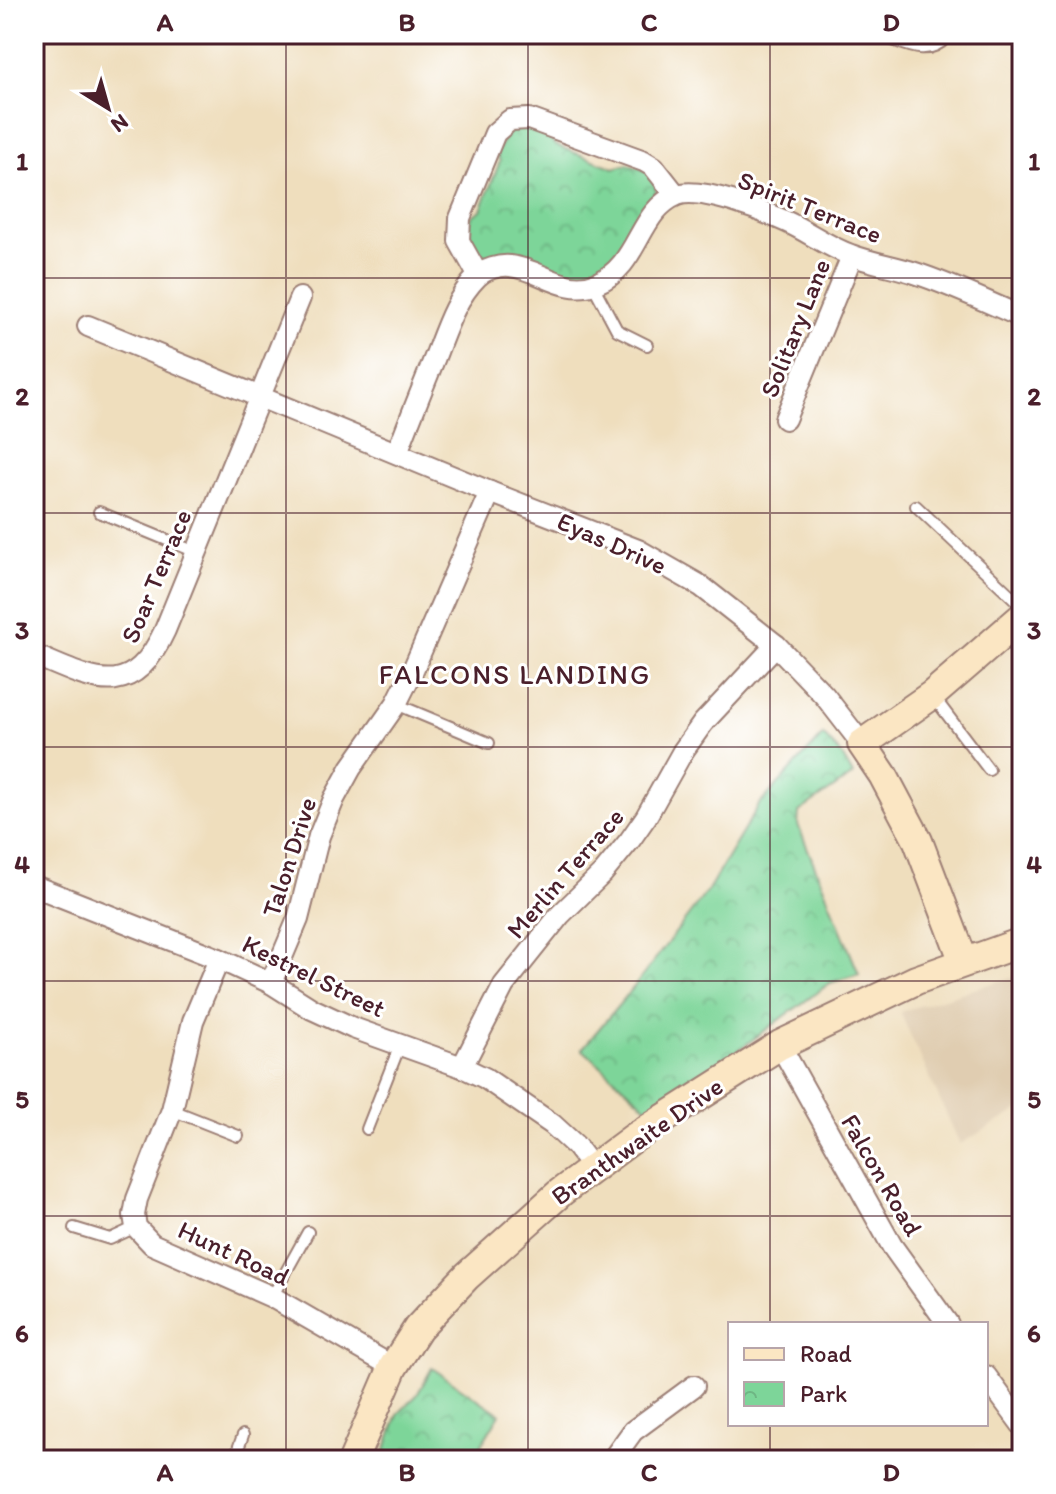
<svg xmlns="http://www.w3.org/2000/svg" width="1056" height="1494" viewBox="0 0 1056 1494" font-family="Itim,sans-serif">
	<defs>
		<pattern id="park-crowns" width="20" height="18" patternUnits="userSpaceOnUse" patternTransform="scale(2)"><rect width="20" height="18" fill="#7dd599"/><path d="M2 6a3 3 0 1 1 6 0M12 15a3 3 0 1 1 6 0" fill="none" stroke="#6eb684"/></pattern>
	</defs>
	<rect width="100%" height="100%" fill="#fff"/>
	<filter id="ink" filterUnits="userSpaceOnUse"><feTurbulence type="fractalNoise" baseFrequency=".0125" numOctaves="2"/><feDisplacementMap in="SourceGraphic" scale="16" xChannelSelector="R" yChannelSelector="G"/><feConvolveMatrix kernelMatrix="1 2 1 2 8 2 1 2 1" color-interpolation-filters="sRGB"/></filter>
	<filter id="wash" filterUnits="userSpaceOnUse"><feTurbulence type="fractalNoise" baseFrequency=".006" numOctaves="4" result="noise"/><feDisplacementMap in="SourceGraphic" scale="32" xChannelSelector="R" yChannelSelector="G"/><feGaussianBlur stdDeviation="1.8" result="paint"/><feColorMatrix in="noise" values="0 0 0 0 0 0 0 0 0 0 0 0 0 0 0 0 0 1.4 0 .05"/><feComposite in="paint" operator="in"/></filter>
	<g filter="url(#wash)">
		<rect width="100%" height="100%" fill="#efdebd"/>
		<path fill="#e0cdb1" d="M 1022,974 L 1022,1108 L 960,1144 L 900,1012 Z"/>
		<g fill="url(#park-crowns)" stroke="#647a62" stroke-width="2">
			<path d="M 523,126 L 545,133 L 555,145 L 614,168 L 628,164 L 649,172 L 655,180 L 656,192 C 635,213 636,228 623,250 C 612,267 587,277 569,273 C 551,269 534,258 517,253 C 488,246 486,272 466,236 L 472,216 L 481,210 L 500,161 L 496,154 C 503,139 507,131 523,126 Z"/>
			<path d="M 823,735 L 841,754 L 853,775 L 799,812 L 798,825 L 859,974 L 830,983 L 688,1087 L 649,1109 L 582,1049 L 634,987 L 708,890 L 759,805 Z"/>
			<path d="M 432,1368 L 500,1414 L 472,1460 L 382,1460 L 398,1414 L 417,1395 Z"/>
		</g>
	</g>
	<g filter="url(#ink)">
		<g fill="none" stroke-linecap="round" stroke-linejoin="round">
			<defs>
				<g id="lane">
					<path d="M 593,285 L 617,330 L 647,345"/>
					<path d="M 916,506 L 1022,606"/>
					<path d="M 99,512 L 196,552"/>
					<path d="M 933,696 L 989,770"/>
					<path d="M 396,704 L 489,743"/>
					<path d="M 172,1110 L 238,1136"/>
					<path d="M 367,1129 L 400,1045"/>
					<path d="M 74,1228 L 110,1239 L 136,1227"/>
					<path d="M 272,1297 L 308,1232"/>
					<path d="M 234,1460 L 243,1435"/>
				</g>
				<g id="street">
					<path d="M 891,34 C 910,41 927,51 943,34"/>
					<path d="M 478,275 L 459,241 L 460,218 L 495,133 L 510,120 L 529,119 L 644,161 L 654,167 L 676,195"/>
					<path d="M 88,326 L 490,492 L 638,550 L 701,586 L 776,645 L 824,695 L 862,744"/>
					<path d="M 785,419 L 852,256"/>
					<path d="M 397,453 C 409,421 422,389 435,357 C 446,329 455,299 477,277 C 485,269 499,265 510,266 C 541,269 564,296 597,283 C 640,265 637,212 677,195 C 700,186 763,211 787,222 C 809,232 828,247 851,255 C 872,263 894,266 915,273 C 952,285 987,302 1022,317"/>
					<path d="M 34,655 C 94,680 131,704 165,630 L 300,298"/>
					<path d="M 34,886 L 219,959 L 271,983 L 312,1009 L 353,1028 L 462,1067 L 485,1078 L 552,1124 L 575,1145 L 593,1168"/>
					<path d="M 219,959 L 193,1021 L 172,1110 L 137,1199 L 134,1215 L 136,1227 L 152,1244 L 272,1297 L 393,1367"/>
					<path d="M 271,983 L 298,919 L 319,836 L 334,799 L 351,768 L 396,704 L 412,672 L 490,492"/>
					<path d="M 780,1045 L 892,1246 L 948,1324"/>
					<path d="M 462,1067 L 504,985 L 560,915 L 603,873 L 630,840 L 646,817 L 683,751 L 703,723 L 776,645"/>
					<path d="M 986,1376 L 1022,1425"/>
					<path d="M 612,1460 L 633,1431 L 694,1386"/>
				</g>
				<g id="secondary">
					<path d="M 964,962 L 918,841 L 883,775 L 862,744 L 932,695 L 1022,617"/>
					<path d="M 353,1460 L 393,1367 L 418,1328 L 467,1276 L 561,1192 L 635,1137 L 780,1045 L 916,980 L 1022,942"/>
				</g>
			</defs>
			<use href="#lane" stroke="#9c7e74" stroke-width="14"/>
			<use href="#street" stroke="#9c7e74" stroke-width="24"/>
			<use href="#secondary" stroke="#9c7e74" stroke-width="32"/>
			<use href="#lane" stroke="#fff" stroke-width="10"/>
			<use href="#street" stroke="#fff" stroke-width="20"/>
			<use href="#secondary" stroke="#fbe6c3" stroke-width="28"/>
		</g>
	</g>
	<path fill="none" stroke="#4a1f2b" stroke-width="2" stroke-opacity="0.55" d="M 286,34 L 286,1460M 528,34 L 528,1460M 770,34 L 770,1324M 34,278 L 1022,278M 34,513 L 1022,513M 34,747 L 1022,747M 34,981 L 1022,981M 34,1216 L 1022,1216M 770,1424 L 770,1460"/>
	<g text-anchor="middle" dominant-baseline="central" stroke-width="6" stroke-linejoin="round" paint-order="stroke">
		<g font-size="26" fill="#4a1f2b" stroke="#fff">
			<text transform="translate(810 207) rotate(22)">Spirit Terrace</text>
			<text transform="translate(795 328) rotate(-68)">Solitary Lane</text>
			<text transform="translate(612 543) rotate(24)">Eyas Drive</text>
			<text transform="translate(156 576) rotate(-67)">Soar Terrace</text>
			<text transform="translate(289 857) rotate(-72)">Talon Drive</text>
			<text transform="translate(565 873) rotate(-49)">Merlin Terrace</text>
			<text transform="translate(314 976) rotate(26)">Kestrel Street</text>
			<text transform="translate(637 1141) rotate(-35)">Branthwaite Drive</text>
			<text transform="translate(882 1175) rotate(60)">Falcon Road</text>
			<text transform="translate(234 1253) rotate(25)">Hunt Road</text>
		</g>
		<g font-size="28" letter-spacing="2" fill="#4a1f2b" stroke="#fff">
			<text x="515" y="674">FALCONS LANDING</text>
		</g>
	</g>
	<rect width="1056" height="1494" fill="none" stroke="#fff" stroke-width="88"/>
	<rect x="728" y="1322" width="260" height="104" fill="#ffffff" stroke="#b7a5aa" stroke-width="2"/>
	<rect x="744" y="1348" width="40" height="12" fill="#fbe6c3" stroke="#b7a5aa" stroke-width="2"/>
	<text x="800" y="1362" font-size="24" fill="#4a1f2b">Road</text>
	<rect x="744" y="1382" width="40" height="24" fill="url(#park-crowns)" stroke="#b7a5aa" stroke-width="2"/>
	<text x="800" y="1402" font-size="24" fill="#4a1f2b">Park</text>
	<g transform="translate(108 108) rotate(143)" stroke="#ffffff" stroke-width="6" paint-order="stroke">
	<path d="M0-6L14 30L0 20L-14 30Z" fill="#4a1f2b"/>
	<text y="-12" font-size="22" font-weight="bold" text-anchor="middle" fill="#4a1f2b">N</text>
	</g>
	<rect x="44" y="44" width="968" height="1406" fill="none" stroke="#4a1f2b" stroke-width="3"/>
	<g font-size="26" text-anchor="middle" font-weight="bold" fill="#4a1f2b">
		<text x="165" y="31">A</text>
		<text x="407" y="31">B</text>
		<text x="649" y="31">C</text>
		<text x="891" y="31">D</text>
		<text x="22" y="170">1</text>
		<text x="1034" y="170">1</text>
		<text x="22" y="405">2</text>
		<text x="1034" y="405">2</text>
		<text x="22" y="639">3</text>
		<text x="1034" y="639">3</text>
		<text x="22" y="873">4</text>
		<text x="1034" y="873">4</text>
		<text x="22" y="1108">5</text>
		<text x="1034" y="1108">5</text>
		<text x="22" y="1342">6</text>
		<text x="1034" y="1342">6</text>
		<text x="165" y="1481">A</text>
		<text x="407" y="1481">B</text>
		<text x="649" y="1481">C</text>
		<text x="891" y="1481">D</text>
	</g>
</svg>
